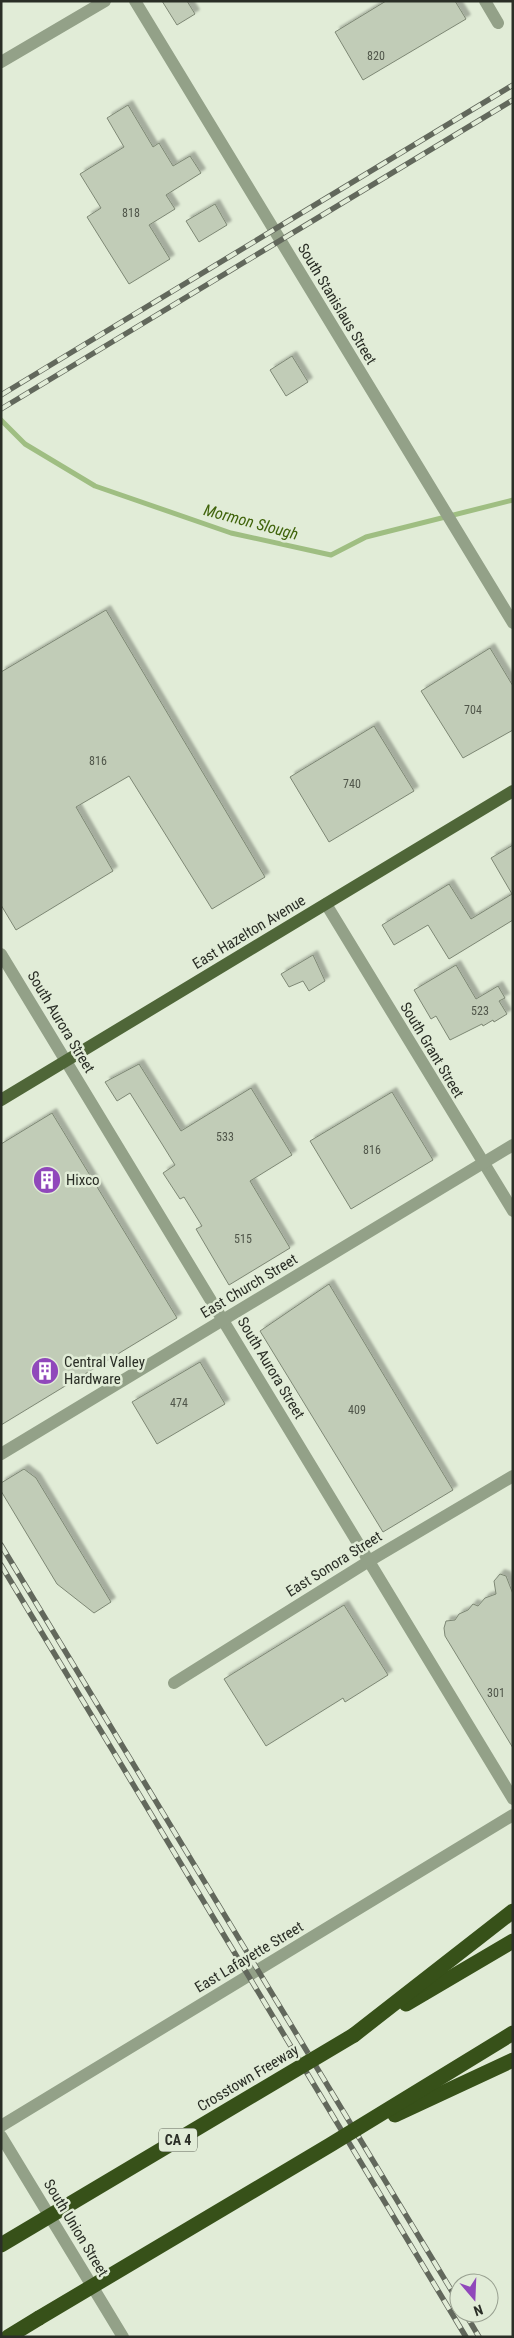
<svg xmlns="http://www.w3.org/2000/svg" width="514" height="2338" viewBox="0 0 514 2338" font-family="'Roboto Condensed',sans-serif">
	<defs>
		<filter id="shadow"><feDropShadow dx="4.5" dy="-4.5" stdDeviation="1" flood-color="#0004"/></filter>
	</defs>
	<rect width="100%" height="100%" fill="#e1ecd7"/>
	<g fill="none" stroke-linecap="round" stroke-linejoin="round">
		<path stroke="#9fbe82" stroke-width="5" d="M 1,420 L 25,444 L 95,486 L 231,533 L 331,555 L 366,537 L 513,500"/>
	</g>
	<g fill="#c1ccb7" stroke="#7e8875" filter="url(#shadow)">
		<path d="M 162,1 L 187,1 L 195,14 L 177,25 Z"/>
		<path d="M 386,1 L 455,1 L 466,19 L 363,80 L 335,32 Z"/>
		<path d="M 128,105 L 153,147 L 159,143 L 173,166 L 190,156 L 201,173 L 166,195 L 175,209 L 149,225 L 170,259 L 129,284 L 87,217 L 101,208 L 80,174 L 124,147 L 107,118 Z"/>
		<path d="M 215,204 L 227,225 L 199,242 L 186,221 Z"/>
		<path d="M 292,356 L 308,382 L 286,396 L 270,370 Z"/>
		<path d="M 106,610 L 265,877 L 212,909 L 129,776 L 76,807 L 113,871 L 16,930 L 1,905 L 1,672 Z"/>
		<path d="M 490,648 L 513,686 L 513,730 L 463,758 L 421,691 Z"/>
		<path d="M 374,726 L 414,791 L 329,842 L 290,777 Z"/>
		<path d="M 513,845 L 513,920 L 449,959 L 428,925 L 394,945 L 382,925 L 449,884 L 471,919 L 512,894 L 491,858 Z"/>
		<path d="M 313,955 L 325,981 L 309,991 L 303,981 L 289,987 L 281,974 Z"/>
		<path d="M 456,965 L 476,999 L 498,986 L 505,998 L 499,1001 L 507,1014 L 494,1022 L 493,1020 L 483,1026 L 482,1024 L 450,1040 L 436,1016 L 431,1019 L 414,990 Z"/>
		<path d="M 139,1064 L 181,1131 L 251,1088 L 292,1155 L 250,1181 L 290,1248 L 229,1285 L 196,1229 L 202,1226 L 184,1197 L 180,1199 L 163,1173 L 175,1165 L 162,1144 L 130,1093 L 117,1101 L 105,1082 Z"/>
		<path d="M 392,1092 L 433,1160 L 351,1209 L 310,1141 Z"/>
		<path d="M 52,1113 L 177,1318 L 1,1425 L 1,1144 Z"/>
		<path d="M 329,1284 L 453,1490 L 383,1532 L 260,1331 Z"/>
		<path d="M 200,1362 L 225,1404 L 157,1444 L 132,1402 Z"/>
		<path d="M 24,1469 L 36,1478 L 111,1602 L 94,1613 L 57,1584 L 1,1491 L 1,1483 Z"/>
		<path d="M 500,1574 L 506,1576 L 513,1594 L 513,1748 L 445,1636 L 444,1628 L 446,1621 L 455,1620 L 459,1614 L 468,1610 L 473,1604 L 478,1606 L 485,1598 L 496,1594 L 494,1581 Z"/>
		<path d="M 344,1605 L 388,1675 L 345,1702 L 343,1698 L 266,1746 L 224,1679 Z"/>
	</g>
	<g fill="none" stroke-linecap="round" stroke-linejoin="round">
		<g stroke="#93a188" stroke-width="12">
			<path d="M 135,1 L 513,623"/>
			<path d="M 485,1 L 498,23"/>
			<path d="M 1,62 L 105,1"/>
			<path d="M 326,904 L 513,1211"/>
			<path d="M 1,954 L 513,1799"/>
			<path d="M 1,1454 L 513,1145"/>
			<path d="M 174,1683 L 369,1561 L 513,1476"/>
			<path d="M 1,2126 L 513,1815"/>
			<path d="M 1,2136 L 123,2337"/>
		</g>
		<path stroke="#4f6638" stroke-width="12" d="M 1,1100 L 513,791"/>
		<g stroke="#375119" stroke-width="15">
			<path d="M 406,2004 L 513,1941"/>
			<path d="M 354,2035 L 513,1911"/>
			<path d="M 8,2337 L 39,2318"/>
		</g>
		<defs>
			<g id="rail">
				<path d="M 1,395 L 513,85"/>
				<path d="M 1,409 L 513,100"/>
				<path d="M 1,1545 L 459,2303"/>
				<path d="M 1,1565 L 466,2337"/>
				<path d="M 465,2313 L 479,2337"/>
			</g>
		</defs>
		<use href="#rail" stroke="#62685c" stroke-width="5.5"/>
		<use href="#rail" stroke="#e1ecd7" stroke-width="4" stroke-dasharray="11" stroke-linecap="butt"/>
		<g stroke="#375119" stroke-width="15">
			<path d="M 395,2115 L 513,2060"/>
			<path d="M 1,2245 L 354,2035"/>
			<path d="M 39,2318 L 330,2145 L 513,2033"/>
		</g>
	</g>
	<defs>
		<symbol id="building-disc" viewBox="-11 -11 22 22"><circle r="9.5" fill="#9048bb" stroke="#e1ecd7"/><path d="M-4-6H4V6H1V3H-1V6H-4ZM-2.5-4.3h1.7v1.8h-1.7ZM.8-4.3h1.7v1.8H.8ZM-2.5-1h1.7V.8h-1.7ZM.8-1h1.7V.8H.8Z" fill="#fff"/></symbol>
	</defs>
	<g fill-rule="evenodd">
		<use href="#building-disc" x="31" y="1164" width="32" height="32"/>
		<use href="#building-disc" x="29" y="1355" width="32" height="32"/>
	</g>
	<g text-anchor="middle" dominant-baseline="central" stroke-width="5" stroke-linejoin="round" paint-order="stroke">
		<g font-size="12" fill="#50564a">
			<text x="376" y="56">820</text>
			<text x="131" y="213">818</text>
			<text x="473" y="710">704</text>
			<text x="98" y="761">816</text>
			<text x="352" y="784">740</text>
			<text x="480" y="1011">523</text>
			<text x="225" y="1137">533</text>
			<text x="372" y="1150">816</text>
			<text x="243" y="1239">515</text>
			<text x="179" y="1403">474</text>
			<text x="357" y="1410">409</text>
			<text x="496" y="1693">301</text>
		</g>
		<rect fill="#e1ecd7" stroke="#61675b" stroke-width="1" x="159" y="2128.5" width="38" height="23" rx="4"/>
		<g font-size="14" font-weight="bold" fill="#2a2e26">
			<text x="178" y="2140">CA 4</text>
		</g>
		<g font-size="15" fill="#2a2e26" stroke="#e1ecd7">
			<text transform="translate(337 304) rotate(59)">South Stanislaus Street</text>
			<text transform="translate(249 932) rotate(-31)">East Hazelton Avenue</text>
			<text transform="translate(61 1022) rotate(59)">South Aurora Street</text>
			<text transform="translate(432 1050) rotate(59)">South Grant Street</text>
			<text transform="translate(249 1286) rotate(-31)">East Church Street</text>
			<text transform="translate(271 1368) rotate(59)">South Aurora Street</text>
			<text transform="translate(334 1564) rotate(-32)">East Sonora Street</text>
			<text transform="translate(249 1957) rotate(-31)">East Lafayette Street</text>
			<text transform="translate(248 2078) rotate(-31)">Crosstown Freeway</text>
			<text transform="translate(76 2228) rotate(59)">South Union Street</text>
		</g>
		<g font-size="15" fill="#2a2e26" stroke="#e1ecd7" text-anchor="start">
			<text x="66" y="1180">Hixco</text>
			<text x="64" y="1362">Central Valley<tspan x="64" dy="17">Hardware</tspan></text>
		</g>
		<g font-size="16" font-style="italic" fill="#40640b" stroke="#e1ecd7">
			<text transform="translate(251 522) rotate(15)">Mormon Slough</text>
		</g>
	</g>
	<rect width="514" height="2338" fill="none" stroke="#2a2e26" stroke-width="5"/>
	<g transform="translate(474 2298) rotate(161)"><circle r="24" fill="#e1ecd7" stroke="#98a090"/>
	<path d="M0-4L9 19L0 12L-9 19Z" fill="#9048bb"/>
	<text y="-8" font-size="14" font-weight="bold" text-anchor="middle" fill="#2a2e26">N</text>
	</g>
</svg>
